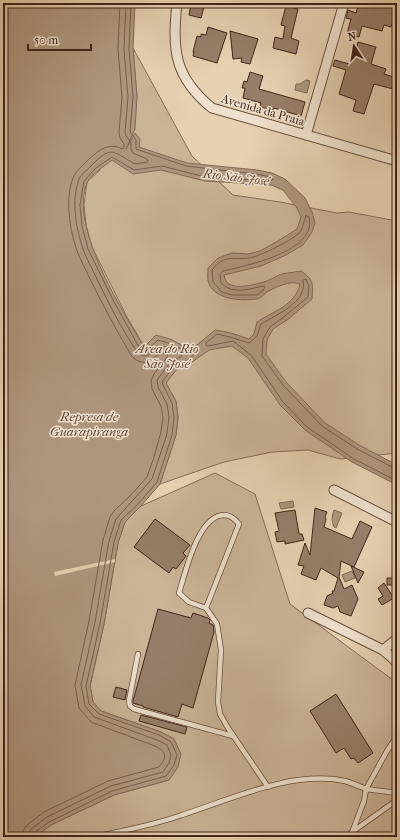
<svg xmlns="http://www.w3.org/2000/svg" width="400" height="840" viewBox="0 0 400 840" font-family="'IM FELL French Canon',serif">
	<rect width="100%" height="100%" fill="#e6d1b2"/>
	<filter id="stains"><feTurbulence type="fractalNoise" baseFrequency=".005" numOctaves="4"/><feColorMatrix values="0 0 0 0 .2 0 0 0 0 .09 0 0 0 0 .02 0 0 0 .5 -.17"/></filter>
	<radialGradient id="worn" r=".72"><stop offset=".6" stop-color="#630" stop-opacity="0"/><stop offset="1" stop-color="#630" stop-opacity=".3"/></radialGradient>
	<g fill="#cab498" stroke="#866c58">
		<path d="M 133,48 L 192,156 L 233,195 L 280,202 L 337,213 L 349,212 L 397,221 L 397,453 L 340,459 L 308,450 L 272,452 L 224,462 L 160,484 L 176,435 L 178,417 L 176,401 L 127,317 L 92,247 L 86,225 L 84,205 L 87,182 L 99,171 L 137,97 Z"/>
		<path d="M 215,473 L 255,494 L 290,604 L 397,683 L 397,837 L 35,837 L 51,825 L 114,795 L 169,780 L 174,739 L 161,732 L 101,711 L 93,702 L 90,686 L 104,624 L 118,543 L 125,522 L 141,506 Z"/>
	</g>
	<g fill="#ae967e" stroke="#826856" fill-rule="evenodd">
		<path d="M 3,3 L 135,3 L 133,48 L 137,97 L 135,129 L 126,149 L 135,133 L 140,139 L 139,147 L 187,163 L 257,170 L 272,173 L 285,179 L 305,198 L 312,212 L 315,223 L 312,232 L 303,245 L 286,255 L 261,266 L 224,275 C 226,293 252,285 264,282 C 270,280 276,276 282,274 C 288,273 294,272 301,271 C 314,280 313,284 312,299 L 287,320 L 273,329 L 267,340 L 266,354 L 286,382 L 325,423 L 359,445 L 397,465 L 397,485 L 352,462 L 305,430 L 280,405 L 248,358 L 232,346 L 209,350 L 192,362 L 177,369 L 166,383 L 176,401 L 178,417 L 176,435 L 160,484 L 141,506 L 125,522 L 118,543 L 104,624 L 90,686 L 93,702 L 101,711 L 161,732 L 174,739 L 181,754 L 178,767 L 169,780 L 114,795 L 51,825 L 35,837 L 3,837 ZM 112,160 L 133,174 L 161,170 L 205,181 L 271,185 L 283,190 L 297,208 L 301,217 L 297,229 L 278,241 L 260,251 L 248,254 L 232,253 L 218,258 L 208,268 C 208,272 207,280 209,284 C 216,300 242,301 257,299 C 261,298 264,294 267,292 C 276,287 290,280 300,284 C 295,306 273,311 257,322 L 254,334 L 249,339 L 231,333 L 215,330 L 197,345 L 185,347 L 170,339 L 156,335 L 144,347 C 122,310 69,226 87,183 C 90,175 105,166 112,160 Z"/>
		<path d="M 306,80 L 310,81 L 307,93 L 295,90 L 296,84 L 300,84 Z"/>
		<path d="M 293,501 L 294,507 L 281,509 L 279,503 Z"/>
		<path d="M 334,510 L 342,513 L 336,528 L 334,527 C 331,520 332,517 334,510 Z"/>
		<path d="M 352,571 L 355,578 L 345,582 L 342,575 Z"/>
	</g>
	<path fill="#e6d1b2" d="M 115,559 L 115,562 L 55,576 L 54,572 Z"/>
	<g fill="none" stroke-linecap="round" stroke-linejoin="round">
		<g stroke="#785d4c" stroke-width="1">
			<path d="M 306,216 L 309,217 C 318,251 246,266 223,271 L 220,274 L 221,283 C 233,295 249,289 263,286 L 265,287 L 264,289 L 257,295 L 232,295 L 222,292 L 213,282 L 212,270 C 225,254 231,260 249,258 C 259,257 295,239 301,231 C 303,227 304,220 306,216 Z"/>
			<path d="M 397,468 L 394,468 L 357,449 L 322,426 L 283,385 L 262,356 L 263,339 L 270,327 L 285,316 L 308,297 L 309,286 L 306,279 L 303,280 C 308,303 275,315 261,324 L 257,336 L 249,343 L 230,337 L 217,334 L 206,343 L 206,345 L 208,346 L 233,341 L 251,355 L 283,402 L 307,427 L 354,459 L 397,481"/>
			<path d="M 22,837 L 23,831 L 26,826 L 44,812 L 108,781 L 159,767 C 168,756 166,752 155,746 L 91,722 L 79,708 L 75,685 L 89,621 L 103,540 L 110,517 L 114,511 L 130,496 L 147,477 L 154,457 L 161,432 L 163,417 L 161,406 L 152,389 L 151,381 L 154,374 L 168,356 L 167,354 L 161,352 C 151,361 142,368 131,355 C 116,330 103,305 90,279 C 86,270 81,261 77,251 C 70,230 64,197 74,176 C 77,170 85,163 90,158 C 100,150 109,142 122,149 L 124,148 L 124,144 L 120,138 L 119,132 L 122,97 L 118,49 L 120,3"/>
			<path d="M 28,837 L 31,829 L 47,817 L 111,786 L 163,772 L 169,763 L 171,755 L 167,745 L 157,740 L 94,717 L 85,706 L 81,685 L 95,622 L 109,541 L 116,519 L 152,479 L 167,434 L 169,417 L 167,404 L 158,387 L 157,380 L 171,362 L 182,356 L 181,355 L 167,347 L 160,346 C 152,351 147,361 137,352 C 121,328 108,302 96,277 C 92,268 86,258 83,249 C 76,228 71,201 79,179 C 81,174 87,170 91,166 C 112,144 113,152 135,164 L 147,162 L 148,161 L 147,159 L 133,153 L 131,149 L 131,142 L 126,136 L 125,132 L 128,97 L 124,49 L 126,3"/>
			<path d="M 33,837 L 35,832 L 49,822 L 112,791 L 166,776 L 174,765 L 177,755 L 171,742 L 159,735 L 99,714 L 89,704 L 86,686 L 100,623 L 114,542 L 121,520 L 138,504 L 157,482 L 172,435 L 174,417 L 172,403 L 163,385 L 162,382 L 174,366 L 189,359 L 198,351 L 196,350 L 185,351 L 168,343 L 158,340 L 147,350 L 143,351 L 140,349 L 113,300 L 88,249 L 82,226 L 80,205 L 84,181 L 96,168 L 112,157 L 134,170 L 162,166 L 205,177 L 271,181 L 273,179 L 271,177 L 256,174 L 186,166 L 136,149 L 136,140 L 130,132 L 133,97 L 129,49 L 131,3"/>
		</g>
	</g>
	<g fill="#977e69" stroke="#412419">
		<path d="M 191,3 L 205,3 L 201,18 L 189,15 Z"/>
		<path d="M 359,3 L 374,3 L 397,9 L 391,27 L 384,25 L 382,31 L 362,26 L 359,37 L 347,34 L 351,19 L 346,18 L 348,10 L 356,13 Z"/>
		<path d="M 286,6 L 298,9 L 291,38 L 299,41 L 296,54 L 273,48 L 275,37 L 283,39 L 285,26 L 281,25 Z"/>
		<path d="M 208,27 L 227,33 L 217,63 L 193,56 L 194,52 L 193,52 L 197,36 L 201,37 L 201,34 L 206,35 Z"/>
		<path d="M 230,31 L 258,39 L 250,64 L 241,62 L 242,58 L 233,59 Z"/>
		<path d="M 358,42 L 376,47 L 371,64 L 386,69 L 384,74 L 394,77 L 393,80 L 397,81 L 397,90 L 374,84 L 364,114 L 353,111 L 356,100 L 339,94 L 346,70 L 333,66 L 335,60 L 349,64 L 353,52 L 355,53 Z"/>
		<path d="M 250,72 L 263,76 L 259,89 L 305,102 L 301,116 L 274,108 L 273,110 L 260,107 L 261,103 L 243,98 L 245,88 L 242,88 L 244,81 L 247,82 Z"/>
		<path d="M 315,508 L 327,512 L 325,517 L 326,519 L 324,527 L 352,539 L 360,521 L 372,527 L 354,567 L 341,561 L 339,577 L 344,589 L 352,585 L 358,599 L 351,616 L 340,612 L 338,606 L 333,608 L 324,605 L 327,596 L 333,593 L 332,591 L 334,591 L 338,578 L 321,568 L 316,580 L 301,574 L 304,566 L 298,565 L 305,543 L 310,555 Z"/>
		<path d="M 295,510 L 299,534 L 302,534 L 304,540 L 285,544 L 285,541 L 277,542 L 275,532 L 279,531 L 275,513 Z"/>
		<path d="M 155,519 L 190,545 L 183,553 L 186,556 L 176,569 L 173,567 L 169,573 L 134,547 Z"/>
		<path d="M 351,566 L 364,572 L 358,583 Z"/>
		<rect x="387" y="578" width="10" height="7"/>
		<path d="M 384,583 L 394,598 L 382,605 L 378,599 L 383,596 L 378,588 Z"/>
		<path d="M 158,609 L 191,618 L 193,613 L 208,618 L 210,620 L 209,623 L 213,625 L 214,632 L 193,708 L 182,704 L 178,717 L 143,707 L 143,706 L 133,703 L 133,701 Z"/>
		<path d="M 116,687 L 127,690 L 125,700 L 113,697 Z"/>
		<path d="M 336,694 L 373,753 L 358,763 L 354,758 L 351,759 L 344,748 L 336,753 L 310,711 Z"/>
		<path d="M 141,715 L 187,727 L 185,734 L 139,721 Z"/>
	</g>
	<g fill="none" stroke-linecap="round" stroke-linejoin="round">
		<defs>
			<g id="service">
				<path d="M 206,608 L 239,524 C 235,519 231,515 224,515 C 198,515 185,574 179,593 L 189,602 L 206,608 L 217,624 L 221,650 L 218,702 L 220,714 L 228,728 L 268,787"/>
				<path d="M 138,654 L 129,701 L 130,706 L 134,709 L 233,736"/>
				<path d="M 397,736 L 387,751 L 366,789 L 397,793"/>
				<path d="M 93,837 C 123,831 154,825 182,815 C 232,799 292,770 345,781 C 352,783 359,786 366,789 L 364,801 L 353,830"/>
				<path d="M 345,837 L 397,800"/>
			</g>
			<g id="minor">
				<path d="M 177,3 C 172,50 174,77 212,108 L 397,161"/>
				<path d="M 306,135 L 344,3"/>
				<path d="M 334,490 L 397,522"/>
				<path d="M 308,613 L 383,650 L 397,662"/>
				<path d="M 383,650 L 397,639"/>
			</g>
		</defs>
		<use href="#service" stroke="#6a4f3f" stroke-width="6"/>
		<use href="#minor" stroke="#6a4f3f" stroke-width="11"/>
		<use href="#service" stroke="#efe1cd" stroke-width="4.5"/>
		<use href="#minor" stroke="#efe1cd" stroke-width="9"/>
	</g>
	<g text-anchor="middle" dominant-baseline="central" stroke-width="3" stroke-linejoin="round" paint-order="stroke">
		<g font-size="12" fill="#412419" stroke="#efe1cd">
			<text transform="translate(263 110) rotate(16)">Avenida da Praia</text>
		</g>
		<g font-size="13" font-style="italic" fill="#624637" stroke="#efe1cd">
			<text transform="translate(236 177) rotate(7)">Rio São José</text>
			<text x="167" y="348">Area do Rio<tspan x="167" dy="15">São José</tspan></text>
			<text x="89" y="416">Represa de<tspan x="89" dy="15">Guarapiranga</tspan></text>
		</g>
	</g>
	<rect width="400" height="840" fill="none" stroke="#e6d1b2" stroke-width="16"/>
	<rect x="4" y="4" width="392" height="832" fill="none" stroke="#412419" stroke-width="2"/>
	<rect x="8" y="8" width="384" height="824" fill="none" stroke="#412419"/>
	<g transform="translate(354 46) rotate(348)" stroke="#efe1cd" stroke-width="3" paint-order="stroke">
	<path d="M0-3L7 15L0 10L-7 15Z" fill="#412419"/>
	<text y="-6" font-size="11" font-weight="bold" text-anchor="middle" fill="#412419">N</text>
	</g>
	<path d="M28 44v6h63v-6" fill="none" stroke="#412419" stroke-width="2"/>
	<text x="34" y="44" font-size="12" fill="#412419" stroke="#efe1cd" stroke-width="3" paint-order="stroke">50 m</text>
	<rect width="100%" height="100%" filter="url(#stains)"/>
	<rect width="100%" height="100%" fill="url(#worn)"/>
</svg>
